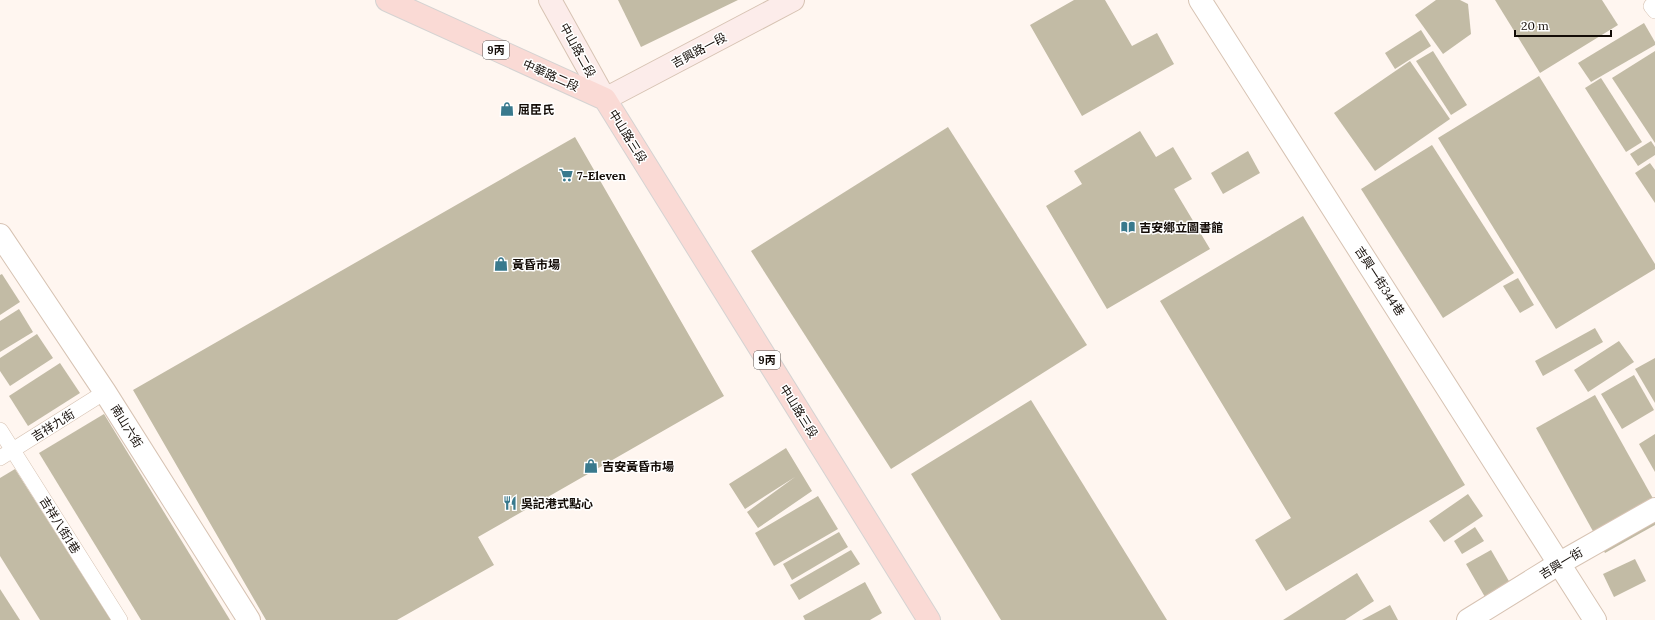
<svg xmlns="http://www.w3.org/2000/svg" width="1655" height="620" viewBox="0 0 1655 620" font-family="Lora,'Noto Sans TC',serif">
	<rect width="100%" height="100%" fill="#fff6f0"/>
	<g fill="#c2bba5">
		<path d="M 618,0 L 738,0 L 641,47 Z"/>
		<path d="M 1074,0 L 1105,0 L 1132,46 L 1157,33 L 1174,64 L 1082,116 L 1030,25 Z"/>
		<path d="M 1436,0 L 1460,0 L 1468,4 L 1471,34 L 1443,54 L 1415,15 Z"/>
		<path d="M 1495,0 L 1602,0 L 1618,25 L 1540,73 Z"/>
		<path d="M 1644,23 L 1655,42 L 1655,45 L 1591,82 L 1578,63 Z"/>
		<path d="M 1421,30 L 1431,46 L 1395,69 L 1385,53 Z"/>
		<path d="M 1433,51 L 1467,105 L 1451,115 L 1416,61 Z"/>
		<path d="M 1655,51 L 1655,143 L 1612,78 Z"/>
		<path d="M 1410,61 L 1450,119 L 1375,171 L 1334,113 Z"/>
		<path d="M 1539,76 L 1655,264 L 1655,269 L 1556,329 L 1438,138 Z"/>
		<path d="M 1601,78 L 1642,142 L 1626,152 L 1585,88 Z"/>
		<path d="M 948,127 L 1087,345 L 891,469 L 751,251 Z"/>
		<path d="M 1140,131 L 1156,157 L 1173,147 L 1192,179 L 1174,189 L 1210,249 L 1107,309 L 1046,206 L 1082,184 L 1074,171 Z"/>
		<path d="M 575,137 L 724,396 L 478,537 L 494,565 L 397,620 L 266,620 L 133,390 Z"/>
		<path d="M 1651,141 L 1655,147 L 1655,155 L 1638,166 L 1630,154 Z"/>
		<path d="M 1432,145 L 1514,273 L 1443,318 L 1361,189 Z"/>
		<path d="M 1248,151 L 1260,173 L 1223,194 L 1211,173 Z"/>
		<path d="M 1650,163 L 1655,170 L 1655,203 L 1635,173 Z"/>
		<path d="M 1303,216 L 1465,485 L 1286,591 L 1255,540 L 1291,518 L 1160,301 Z"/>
		<path d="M 2,274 L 20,302 L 0,315 L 0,275 Z"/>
		<path d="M 1518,278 L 1534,305 L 1520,313 L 1503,286 Z"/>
		<path d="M 19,309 L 33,332 L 0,352 L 0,321 Z"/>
		<path d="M 1595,328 L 1603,342 L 1543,376 L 1535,361 Z"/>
		<path d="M 37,334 L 53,358 L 10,386 L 0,371 L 0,358 Z"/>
		<path d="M 1619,341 L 1634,362 L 1588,392 L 1574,370 Z"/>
		<path d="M 1655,358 L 1655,403 L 1635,369 Z"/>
		<path d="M 60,363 L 80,393 L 28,426 L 9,396 Z"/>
		<path d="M 1634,375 L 1654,410 L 1622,429 L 1601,394 Z"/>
		<path d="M 1595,395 L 1655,502 L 1655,525 L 1605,553 L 1536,428 Z"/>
		<path d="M 1031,400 L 1167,620 L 1001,620 L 911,474 Z"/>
		<path d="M 104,414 L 230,620 L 141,620 L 39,453 Z"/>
		<path d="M 1655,434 L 1655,472 L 1639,444 Z"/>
		<path d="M 786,448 L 812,491 L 758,528 L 747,512 L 795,477 L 745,509 L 729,484 Z"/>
		<path d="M 15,469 L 111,620 L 40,620 L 0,556 L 0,478 Z"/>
		<path d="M 1468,494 L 1483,516 L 1444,542 L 1429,521 Z"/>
		<path d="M 818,496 L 838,529 L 774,566 L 755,533 Z"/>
		<path d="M 1475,527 L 1484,541 L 1462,554 L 1454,541 Z"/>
		<path d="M 839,532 L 848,547 L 792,580 L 783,564 Z"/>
		<path d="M 851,550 L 860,564 L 799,600 L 790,585 Z"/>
		<path d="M 1491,550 L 1510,583 L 1485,597 L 1466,564 Z"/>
		<path d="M 1635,559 L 1646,581 L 1614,597 L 1603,574 Z"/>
		<path d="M 1357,573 L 1374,601 L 1345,620 L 1283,620 Z"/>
		<path d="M 865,582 L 882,613 L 870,620 L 805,620 L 803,616 Z"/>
		<path d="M 0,589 L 20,620 L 0,620 Z"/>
		<path d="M 1390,605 L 1398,620 L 1362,620 Z"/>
	</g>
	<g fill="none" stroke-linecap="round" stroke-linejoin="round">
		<defs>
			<g id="lane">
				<path d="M 1651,6 L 1655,11"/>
				<path d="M 0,430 L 120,620"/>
				<path d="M 0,458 L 105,392"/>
			</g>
			<g id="street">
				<path d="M 1200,0 L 1595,620"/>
				<path d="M 0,235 L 105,392 L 249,620"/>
				<path d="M 1468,620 L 1560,563 L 1655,509"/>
			</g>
			<path id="secondary" d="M 550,0 L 605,99 L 793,0"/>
			<path id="primary" d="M 387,0 L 605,99 L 929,620"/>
		</defs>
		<use href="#lane" stroke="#d7c3b3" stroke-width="16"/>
		<use href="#street" stroke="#d7c3b3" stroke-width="24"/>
		<use href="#secondary" stroke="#d7c3b3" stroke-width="24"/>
		<use href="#primary" stroke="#d5d3d2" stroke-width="24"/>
		<use href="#lane" stroke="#fff" stroke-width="15"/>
		<use href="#street" stroke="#fff" stroke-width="22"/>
		<use href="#secondary" stroke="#fcecea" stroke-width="22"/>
		<use href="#primary" stroke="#fadad5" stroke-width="22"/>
	</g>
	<defs>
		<symbol id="shop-bare" viewBox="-9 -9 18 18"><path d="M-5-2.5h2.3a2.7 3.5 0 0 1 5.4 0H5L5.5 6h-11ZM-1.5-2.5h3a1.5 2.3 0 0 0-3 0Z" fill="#39798d" stroke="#fff" stroke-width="2.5" paint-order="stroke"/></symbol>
		<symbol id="supermarket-bare" viewBox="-9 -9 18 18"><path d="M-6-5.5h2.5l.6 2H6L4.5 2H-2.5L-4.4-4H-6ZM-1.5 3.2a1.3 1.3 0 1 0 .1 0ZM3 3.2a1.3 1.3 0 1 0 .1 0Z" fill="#39798d" stroke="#fff" stroke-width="2.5" paint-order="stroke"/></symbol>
		<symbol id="library-bare" viewBox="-9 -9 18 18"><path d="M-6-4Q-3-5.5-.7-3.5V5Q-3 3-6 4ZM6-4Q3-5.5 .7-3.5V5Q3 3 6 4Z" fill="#39798d" stroke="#fff" stroke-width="2.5" paint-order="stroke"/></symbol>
		<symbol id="restaurant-bare" viewBox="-9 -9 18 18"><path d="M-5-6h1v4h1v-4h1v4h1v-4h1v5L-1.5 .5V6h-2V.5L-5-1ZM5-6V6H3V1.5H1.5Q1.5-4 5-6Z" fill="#39798d" stroke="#fff" stroke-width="2.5" paint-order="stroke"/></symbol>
	</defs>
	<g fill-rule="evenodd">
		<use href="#shop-bare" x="497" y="99" width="20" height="20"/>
		<use href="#supermarket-bare" x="556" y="165" width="20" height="20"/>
		<use href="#library-bare" x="1118" y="217" width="20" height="20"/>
		<use href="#shop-bare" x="491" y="254" width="20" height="20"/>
		<use href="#shop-bare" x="581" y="456" width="20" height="20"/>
		<use href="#restaurant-bare" x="500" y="493" width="20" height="20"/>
	</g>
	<g text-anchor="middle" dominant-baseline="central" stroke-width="3" stroke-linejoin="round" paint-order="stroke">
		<g fill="#fff" stroke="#5a5551" stroke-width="1">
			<rect x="483" y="41" width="26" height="18" rx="3"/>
			<rect x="754" y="351" width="26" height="18" rx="3"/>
		</g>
		<g font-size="11" font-weight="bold" fill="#130c07">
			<text x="496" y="50">9丙</text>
			<text x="767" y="360">9丙</text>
		</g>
		<g font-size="12" fill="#130c07" stroke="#fff">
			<text transform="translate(578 50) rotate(61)">中山路二段</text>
			<text transform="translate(699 50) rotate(-28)">吉興路一段</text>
			<text transform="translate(551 75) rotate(24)">中華路二段</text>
			<text transform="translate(628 136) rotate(58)">中山路三段</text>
			<text transform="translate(1380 281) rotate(57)">吉興一街344巷</text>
			<text transform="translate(799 411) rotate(58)">中山路三段</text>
			<text transform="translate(53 425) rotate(-32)">吉祥九街</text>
			<text transform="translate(127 426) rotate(58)">南山六街</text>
			<text transform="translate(60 525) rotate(58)">吉祥八街1巷</text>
			<text transform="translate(1561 563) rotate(-31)">吉興一街</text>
		</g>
		<g font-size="12" font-weight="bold" fill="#130c07" stroke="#fff" text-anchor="start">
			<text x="518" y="109">屈臣氏</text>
			<text x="577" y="175">7-Eleven</text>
			<text x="1139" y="227">吉安鄉立圖書館</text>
			<text x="512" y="264">黃昏市場</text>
			<text x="602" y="466">吉安黃昏市場</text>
			<text x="521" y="503">吳記港式點心</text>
		</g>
	</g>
	<path d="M1515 30v6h96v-6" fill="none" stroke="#130c07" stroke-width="2"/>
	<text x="1521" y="30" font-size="12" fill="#130c07" stroke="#ffffff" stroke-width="3" paint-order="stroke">20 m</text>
</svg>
